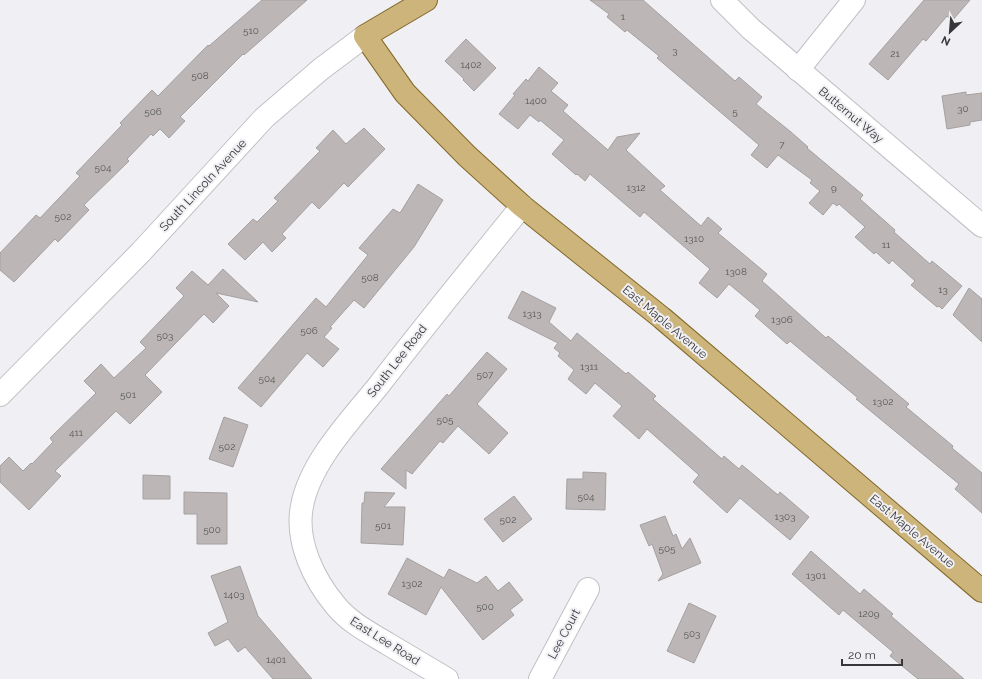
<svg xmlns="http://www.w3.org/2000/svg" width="982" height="679" viewBox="0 0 982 679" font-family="Raleway,sans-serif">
	<rect width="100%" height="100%" fill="#f0f0f4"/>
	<g fill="#bcb7b6" stroke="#a5a0a0">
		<path d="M 262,0 L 307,0 L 244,55 L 243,54 L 180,117 L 185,121 L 169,138 L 160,129 L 153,136 L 151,134 L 127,159 L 129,161 L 84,205 L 89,210 L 58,242 L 55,239 L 14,282 L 0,270 L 0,253 L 36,215 L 40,218 L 80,176 L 76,173 L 122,125 L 120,123 L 152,90 L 158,96 L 208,45 L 209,46 Z"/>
		<path d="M 590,0 L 643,0 L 735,81 L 739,77 L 762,97 L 756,104 L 791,132 L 808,147 L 807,148 L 863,195 L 860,199 L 895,230 L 894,232 L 930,264 L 932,261 L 962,286 L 942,309 L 939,306 L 937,307 L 911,285 L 915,281 L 892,260 L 889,264 L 876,252 L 874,254 L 855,237 L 865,227 L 839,204 L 837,206 L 833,203 L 823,215 L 809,203 L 820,191 L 810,183 L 812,180 L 778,155 L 767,168 L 751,155 L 759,145 L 657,58 L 659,56 L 627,30 L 625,32 L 607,17 L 609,14 Z"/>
		<path d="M 924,0 L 970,0 L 952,21 L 947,16 L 926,41 L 923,39 L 888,80 L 869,64 Z"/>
		<path d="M 466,39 L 496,68 L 474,91 L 463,80 L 464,79 L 445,61 Z"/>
		<path d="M 539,67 L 558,83 L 551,91 L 568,105 L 563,111 L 608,150 L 617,137 L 640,133 L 626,150 L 665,186 L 660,190 L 701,226 L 708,217 L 722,229 L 718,233 L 767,274 L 762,281 L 826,338 L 828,336 L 909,404 L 906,407 L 953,446 L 952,448 L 982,473 L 982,513 L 955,489 L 959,484 L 856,399 L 858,398 L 790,341 L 787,344 L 755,316 L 760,310 L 729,284 L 717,298 L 699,283 L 710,269 L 644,212 L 640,217 L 590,174 L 585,181 L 577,174 L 576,175 L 552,154 L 564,140 L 540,120 L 539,122 L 530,115 L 518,129 L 499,114 L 515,95 L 513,94 L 526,79 L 528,81 Z"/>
		<path d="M 966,92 L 966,95 L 982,93 L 982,120 L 970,122 L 970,125 L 947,129 L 942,96 Z"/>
		<path d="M 364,128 L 385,149 L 348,187 L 344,183 L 319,209 L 312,202 L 282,234 L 286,238 L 272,252 L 263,242 L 245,260 L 228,244 L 253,219 L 257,222 L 278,201 L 274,198 L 320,151 L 316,148 L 333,130 L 346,144 Z"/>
		<path d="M 418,184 L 443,200 L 414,247 L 364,308 L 354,300 L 330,327 L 332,328 L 324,337 L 339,349 L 323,367 L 307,353 L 261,407 L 238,388 L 316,298 L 326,307 L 368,255 L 359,248 L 393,209 L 400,213 Z"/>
		<path d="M 223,269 L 258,302 L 216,293 L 229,306 L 213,323 L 204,314 L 145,375 L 162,392 L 130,424 L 116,411 L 55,471 L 61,476 L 29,510 L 0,482 L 0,466 L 9,457 L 23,471 L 31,463 L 32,464 L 53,442 L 50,438 L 96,393 L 84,381 L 101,364 L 114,378 L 146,348 L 140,342 L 184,296 L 176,288 L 192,271 L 208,285 Z"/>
		<path d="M 969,288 L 982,299 L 982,342 L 953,315 Z"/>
		<path d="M 522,291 L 556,308 L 549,322 L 571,341 L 577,333 L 626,374 L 628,372 L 656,396 L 653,399 L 722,459 L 724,456 L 739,469 L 742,465 L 778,495 L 780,492 L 809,517 L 790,540 L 740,498 L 727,513 L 693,482 L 699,475 L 647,429 L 639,439 L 613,416 L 622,406 L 595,383 L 586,394 L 568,379 L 574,370 L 558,356 L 560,353 L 554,348 L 558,343 L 508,318 Z"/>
		<path d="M 487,352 L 507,369 L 477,404 L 508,433 L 489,454 L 458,426 L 443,443 L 440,441 L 412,474 L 406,470 L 406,489 L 381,469 L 447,394 L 449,396 Z"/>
		<path d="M 224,417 L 248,425 L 233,467 L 209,459 Z"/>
		<path d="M 583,472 L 606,473 L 605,510 L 566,509 L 567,479 L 583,479 Z"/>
		<path d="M 143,475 L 170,476 L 170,499 L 143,499 Z"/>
		<path d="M 184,492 L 227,493 L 227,544 L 197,544 L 197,514 L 184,514 Z"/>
		<path d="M 365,492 L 395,493 L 384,507 L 405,507 L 403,545 L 361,543 L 362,503 L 364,503 Z"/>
		<path d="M 514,496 L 532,519 L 503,542 L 484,519 Z"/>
		<path d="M 665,516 L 673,536 L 676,534 L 682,549 L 690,538 L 701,563 L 658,581 L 663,574 L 652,544 L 649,546 L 640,525 Z"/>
		<path d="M 811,551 L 860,594 L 864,589 L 893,614 L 891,616 L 964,679 L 918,679 L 890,656 L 893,652 L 843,610 L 839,615 L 792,574 Z"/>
		<path d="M 407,558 L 444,578 L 449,569 L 477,583 L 486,576 L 498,591 L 509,582 L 523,600 L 510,610 L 514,615 L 483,640 L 441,587 L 426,615 L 388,594 Z"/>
		<path d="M 240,566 L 258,616 L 312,679 L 273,679 L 245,647 L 238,652 L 228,639 L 215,646 L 208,633 L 228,622 L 211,576 Z"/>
		<path d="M 689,603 L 716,616 L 694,663 L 667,651 Z"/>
	</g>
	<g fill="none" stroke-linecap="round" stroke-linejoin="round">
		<defs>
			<g id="minor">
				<path d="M 722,0 L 751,29 L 982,226"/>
				<path d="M 798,70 L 854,0"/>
				<path d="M 0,395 L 141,252 L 264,118 L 321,69 L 365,36"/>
				<path d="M 447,679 C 427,667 408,656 388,644 C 370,633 350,623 336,606 C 314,580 295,541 302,506 C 310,462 351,420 379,385 C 426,324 474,265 522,206"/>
				<path d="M 540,679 L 588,589"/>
			</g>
			<path id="major" d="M 426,0 L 365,36 L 405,93 L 467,156 L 522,206 L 662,318 L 982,591"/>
		</defs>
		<use href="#minor" stroke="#c1c0c5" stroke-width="24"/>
		<use href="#major" stroke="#826829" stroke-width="24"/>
		<use href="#minor" stroke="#fff" stroke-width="22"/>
		<use href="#major" stroke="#ccb47a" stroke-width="22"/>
	</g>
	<g text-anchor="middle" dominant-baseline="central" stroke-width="4" stroke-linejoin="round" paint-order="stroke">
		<g font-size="10" fill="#585758">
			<text x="623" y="16">1</text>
			<text x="251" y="30">510</text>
			<text x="675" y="50">3</text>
			<text x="895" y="53">21</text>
			<text x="471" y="64">1402</text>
			<text x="200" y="75">508</text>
			<text x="536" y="100">1400</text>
			<text x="963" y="108">30</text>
			<text x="153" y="111">506</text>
			<text x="735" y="111">5</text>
			<text x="782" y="144">7</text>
			<text x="103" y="167">504</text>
			<text x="636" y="187">1312</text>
			<text x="834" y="187">9</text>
			<text x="63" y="216">502</text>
			<text x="694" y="238">1310</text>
			<text x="886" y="244">11</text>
			<text x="736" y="271">1308</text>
			<text x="370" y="277">508</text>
			<text x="943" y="289">13</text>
			<text x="532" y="313">1313</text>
			<text x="782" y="319">1306</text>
			<text x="309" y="330">506</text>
			<text x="165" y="335">503</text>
			<text x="589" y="366">1311</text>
			<text x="485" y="374">507</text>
			<text x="267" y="378">504</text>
			<text x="128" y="394">501</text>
			<text x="883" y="401">1302</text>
			<text x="445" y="419">505</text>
			<text x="76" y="432">411</text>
			<text x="227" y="446">502</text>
			<text x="586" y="496">504</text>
			<text x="785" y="516">1303</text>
			<text x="508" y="519">502</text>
			<text x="383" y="525">501</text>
			<text x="212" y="529">500</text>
			<text x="667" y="548">505</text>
			<text x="816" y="575">1301</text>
			<text x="412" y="583">1302</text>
			<text x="234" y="594">1403</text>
			<text x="485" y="606">500</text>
			<text x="869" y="613">1209</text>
			<text x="692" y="633">503</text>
			<text x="276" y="659">1401</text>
		</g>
		<g font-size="12" fill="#373739" stroke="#f0f0f4">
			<text transform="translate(851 115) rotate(40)">Butternut Way</text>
			<text transform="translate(203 185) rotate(-47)">South Lincoln Avenue</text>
			<text transform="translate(665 322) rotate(40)">East Maple Avenue</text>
			<text transform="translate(397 361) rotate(-52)">South Lee Road</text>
			<text transform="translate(912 531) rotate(40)">East Maple Avenue</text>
			<text transform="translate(564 634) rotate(-62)">Lee Court</text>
			<text transform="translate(385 641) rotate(32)">East Lee Road</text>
		</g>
	</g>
	<g transform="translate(950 32) rotate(206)" stroke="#f0f0f4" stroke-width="3" paint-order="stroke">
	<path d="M0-3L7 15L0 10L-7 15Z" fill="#373739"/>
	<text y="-6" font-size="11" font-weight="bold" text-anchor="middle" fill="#373739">N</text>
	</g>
	<path d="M842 659v6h60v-6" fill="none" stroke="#373739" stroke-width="2"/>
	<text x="848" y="659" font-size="12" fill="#373739" stroke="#f0f0f4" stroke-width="3" paint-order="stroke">20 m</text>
</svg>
